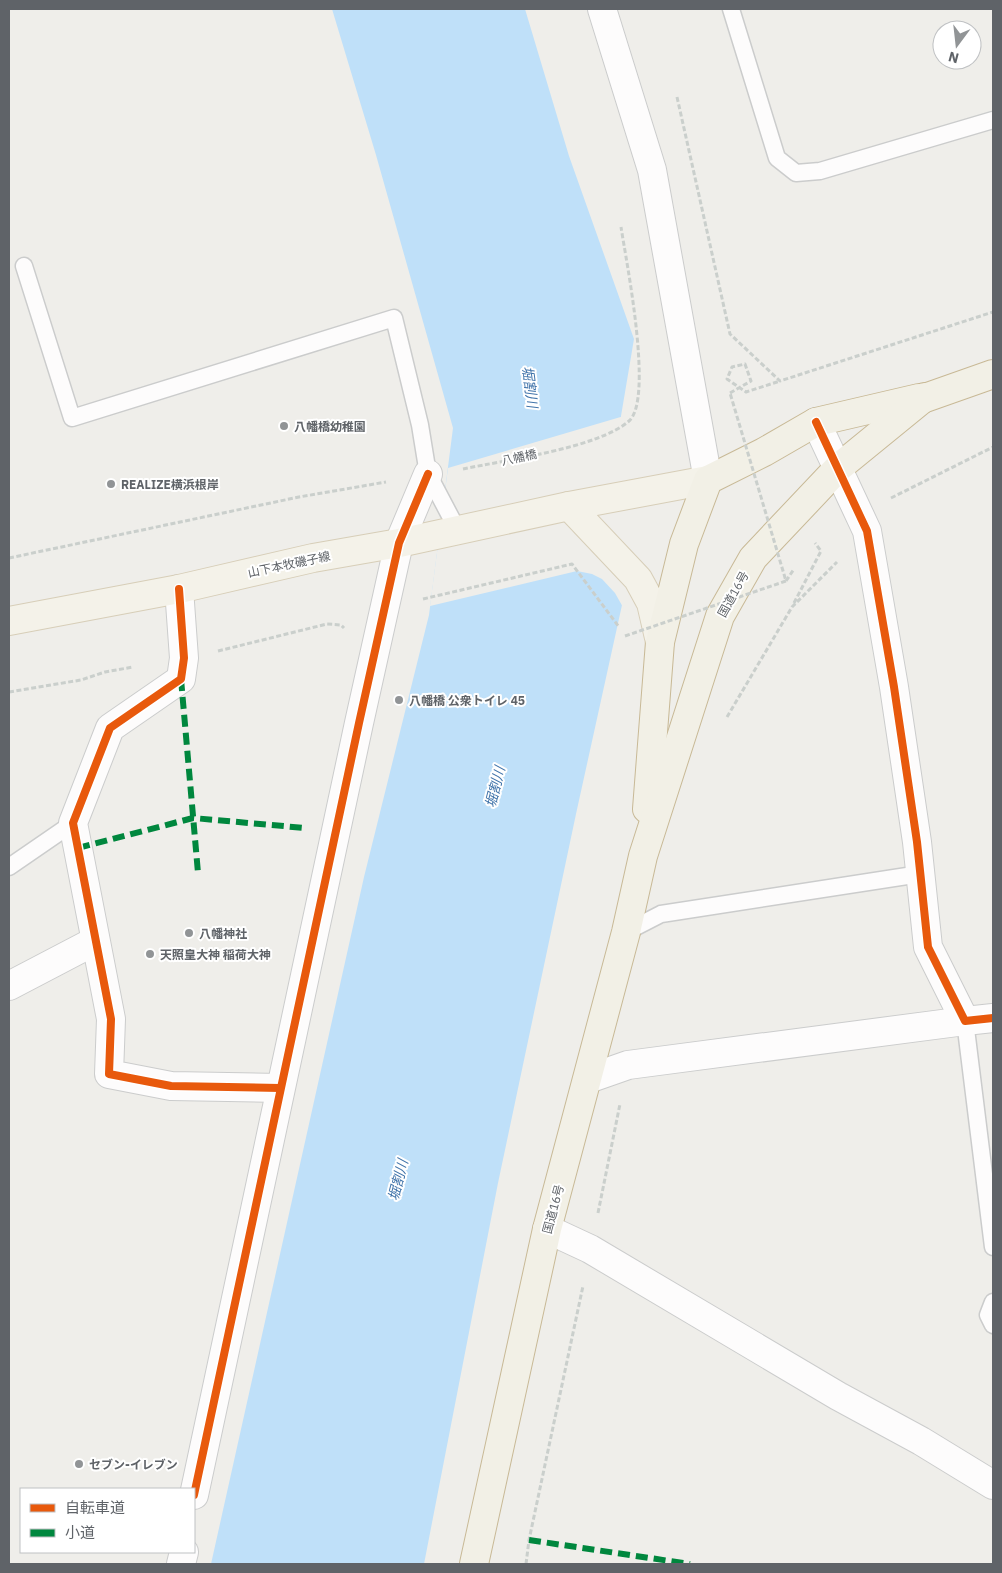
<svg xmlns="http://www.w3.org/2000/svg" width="1002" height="1573" viewBox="0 0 1002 1573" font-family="'IBM Plex Sans','Noto Sans JP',sans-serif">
	<rect width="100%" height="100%" fill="#efeeea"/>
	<path fill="#bfe0f9" d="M 332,9 L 525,9 L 569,156 L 634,339 L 621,416 L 622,605 L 576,814 L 498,1183 L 424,1564 L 211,1564 L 364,877 L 429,615 L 453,428 L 376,155 Z"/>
	<path fill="#efeeea" d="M 624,416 L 624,609 L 615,593 L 602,579 L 592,574 L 577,571 L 430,606 L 448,468 Z"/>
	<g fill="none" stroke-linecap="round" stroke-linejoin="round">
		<defs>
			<g id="service">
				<path d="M 731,9 L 777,158 L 796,173 L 820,171 L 993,120"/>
				<path d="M 24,266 L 72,418 L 394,318 L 420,425 L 428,474 L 457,529"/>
				<path d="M 9,867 L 73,823"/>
				<path d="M 626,932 L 661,914 L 920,874"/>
				<path d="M 965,1021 L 993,1247"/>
				<path d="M 993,1302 L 988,1315 L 993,1325"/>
			</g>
			<g id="minor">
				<path d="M 816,422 L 867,531 L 894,687 L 917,842 L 928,947 L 965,1021 L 993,1018"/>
				<path d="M 179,589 L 184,658 L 181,679 L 110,728 L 73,823 L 111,1019 L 109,1074 L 171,1086 L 280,1088"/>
				<path d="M 9,986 L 95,941"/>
				<path d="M 588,1079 L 628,1065 L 965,1021"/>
				<path d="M 547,1229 L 590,1249 L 838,1396 L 921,1441 L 993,1485"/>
			</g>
			<g id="tertiary">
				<path d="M 602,9 L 652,170 L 708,480"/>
				<path d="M 194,1495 L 359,723 L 399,543 L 428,474"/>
				<path d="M 181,1564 L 184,1552"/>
			</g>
			<g id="primary">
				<path d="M 569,506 L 638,579 L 651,603 L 660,642"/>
				<path d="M 9,621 L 179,589 L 313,558 L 399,543 L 569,506 L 708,480"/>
			</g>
			<g id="trunk">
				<path d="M 908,404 L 993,374"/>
				<path d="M 647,809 L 660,642 L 684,544 L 708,480 L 764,452 L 816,422 L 919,398"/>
				<path d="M 474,1564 L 547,1229 L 626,932 L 643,856 L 720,616 L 753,558 L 838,468 L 925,397"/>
			</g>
		</defs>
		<use href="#service" stroke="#cbcccc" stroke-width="19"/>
		<use href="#minor" stroke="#cbcccc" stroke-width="30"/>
		<use href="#tertiary" stroke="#cbcccc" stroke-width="30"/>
		<use href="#primary" stroke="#d7ceb8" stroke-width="30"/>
		<use href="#trunk" stroke="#c8b996" stroke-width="30"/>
		<g stroke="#cacfcc" stroke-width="3" stroke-dasharray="5 2.5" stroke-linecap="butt">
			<path d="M 677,97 L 730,334 L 780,381 L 993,312"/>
			<path d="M 730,393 L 751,381 L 745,364 L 732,367 L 727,379 L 746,392 L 780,381"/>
			<path d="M 463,469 C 506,460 598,448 629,421 C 654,399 626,260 621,227"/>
			<path d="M 891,498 L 993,447"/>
			<path d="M 9,558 L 299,497 L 386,482"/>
			<path d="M 786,581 L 794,569"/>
			<path d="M 423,599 L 572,564 L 619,627"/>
			<path d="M 794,603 L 821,551 L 815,543"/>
			<path d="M 218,651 L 327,624 L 341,625 L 344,628"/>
			<path d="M 9,692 L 81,680 L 105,672 L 133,667"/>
			<path d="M 727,717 L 792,607 L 837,562"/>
			<path d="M 598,1213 L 620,1104"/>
			<path d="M 526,1564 L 529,1540 L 583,1286"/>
		</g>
		<use href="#service" stroke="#fdfcfc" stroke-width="16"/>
		<use href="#minor" stroke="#fdfcfc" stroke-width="28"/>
		<use href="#tertiary" stroke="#fdfcfc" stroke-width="28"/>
		<use href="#primary" stroke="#f4f2e9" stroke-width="28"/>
		<use href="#trunk" stroke="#f2f0e6" stroke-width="28"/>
		<path stroke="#cacfcc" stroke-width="3" stroke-dasharray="5 2.5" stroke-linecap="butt" d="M 625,636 L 786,581 L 730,393"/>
		<g stroke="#00873e" stroke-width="6" stroke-dasharray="12 6" stroke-linecap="butt">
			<path d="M 181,679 L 198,873"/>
			<path d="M 78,848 L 193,818 L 305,828"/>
			<path d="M 529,1540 L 690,1564"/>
		</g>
		<defs>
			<g id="cycleway">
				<path d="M 816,422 L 867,531 L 894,687 L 917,842 L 928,947 L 965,1021 L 993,1018"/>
				<path d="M 179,589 L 184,658 L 181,679 L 110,728 L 73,823 L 111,1019 L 109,1074 L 171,1086 L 280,1088"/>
				<path d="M 194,1495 L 359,723 L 399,543 L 428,474"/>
			</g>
		</defs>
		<use href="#cycleway" stroke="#fff" stroke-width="11"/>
		<use href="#cycleway" stroke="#e8590c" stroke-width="8"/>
	</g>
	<g fill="#919496" stroke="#fff" stroke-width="2">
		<circle cx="284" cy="426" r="5"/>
		<circle cx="111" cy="484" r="5"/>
		<circle cx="399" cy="700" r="5"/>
		<circle cx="189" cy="933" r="5"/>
		<circle cx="150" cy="954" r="5"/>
		<circle cx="79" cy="1464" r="5"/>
	</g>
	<g text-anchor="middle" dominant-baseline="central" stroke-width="4" stroke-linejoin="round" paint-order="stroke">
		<g font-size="12" font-weight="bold" fill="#5f6368" stroke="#fff" text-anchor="start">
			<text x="294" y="426">八幡橋幼稚園</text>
			<text x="121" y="484">REALIZE横浜根岸</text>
			<text x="409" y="700">八幡橋 公衆トイレ 45</text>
			<text x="199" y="933">八幡神社</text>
			<text x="160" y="954">天照皇大神 稲荷大神</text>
			<text x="89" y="1464">セブン-イレブン</text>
		</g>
		<g font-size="12" fill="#5f6368" stroke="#fff">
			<text transform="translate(519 457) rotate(-12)">八幡橋</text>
			<text transform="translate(289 564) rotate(-12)">山下本牧磯子線</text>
			<text transform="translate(733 594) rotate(-61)">国道16号</text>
			<text transform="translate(553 1209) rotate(-75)">国道16号</text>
		</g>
		<g font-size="14" font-style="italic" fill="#4174aa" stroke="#fff">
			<text transform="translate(530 387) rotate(83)">堀割川</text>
			<text transform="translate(495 787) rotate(-76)">堀割川</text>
			<text transform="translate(398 1180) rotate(-76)">堀割川</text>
		</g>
	</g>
	<rect width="1002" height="1573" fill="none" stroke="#5f6368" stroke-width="20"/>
	<rect x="20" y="1488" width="175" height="65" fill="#ffffff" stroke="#bfc1c3"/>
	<rect x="30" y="1504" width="25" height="8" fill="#e8590c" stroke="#bfc1c3"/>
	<text x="65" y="1513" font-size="15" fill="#5f6368">自転車道</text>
	<rect x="30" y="1529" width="25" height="8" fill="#00873e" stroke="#bfc1c3"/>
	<text x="65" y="1538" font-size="15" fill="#5f6368">小道</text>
	<g transform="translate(957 45) rotate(195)"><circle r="24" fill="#ffffff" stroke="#bfc1c3"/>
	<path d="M0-4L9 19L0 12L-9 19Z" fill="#919496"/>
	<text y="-8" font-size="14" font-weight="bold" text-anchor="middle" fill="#5f6368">N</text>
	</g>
</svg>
